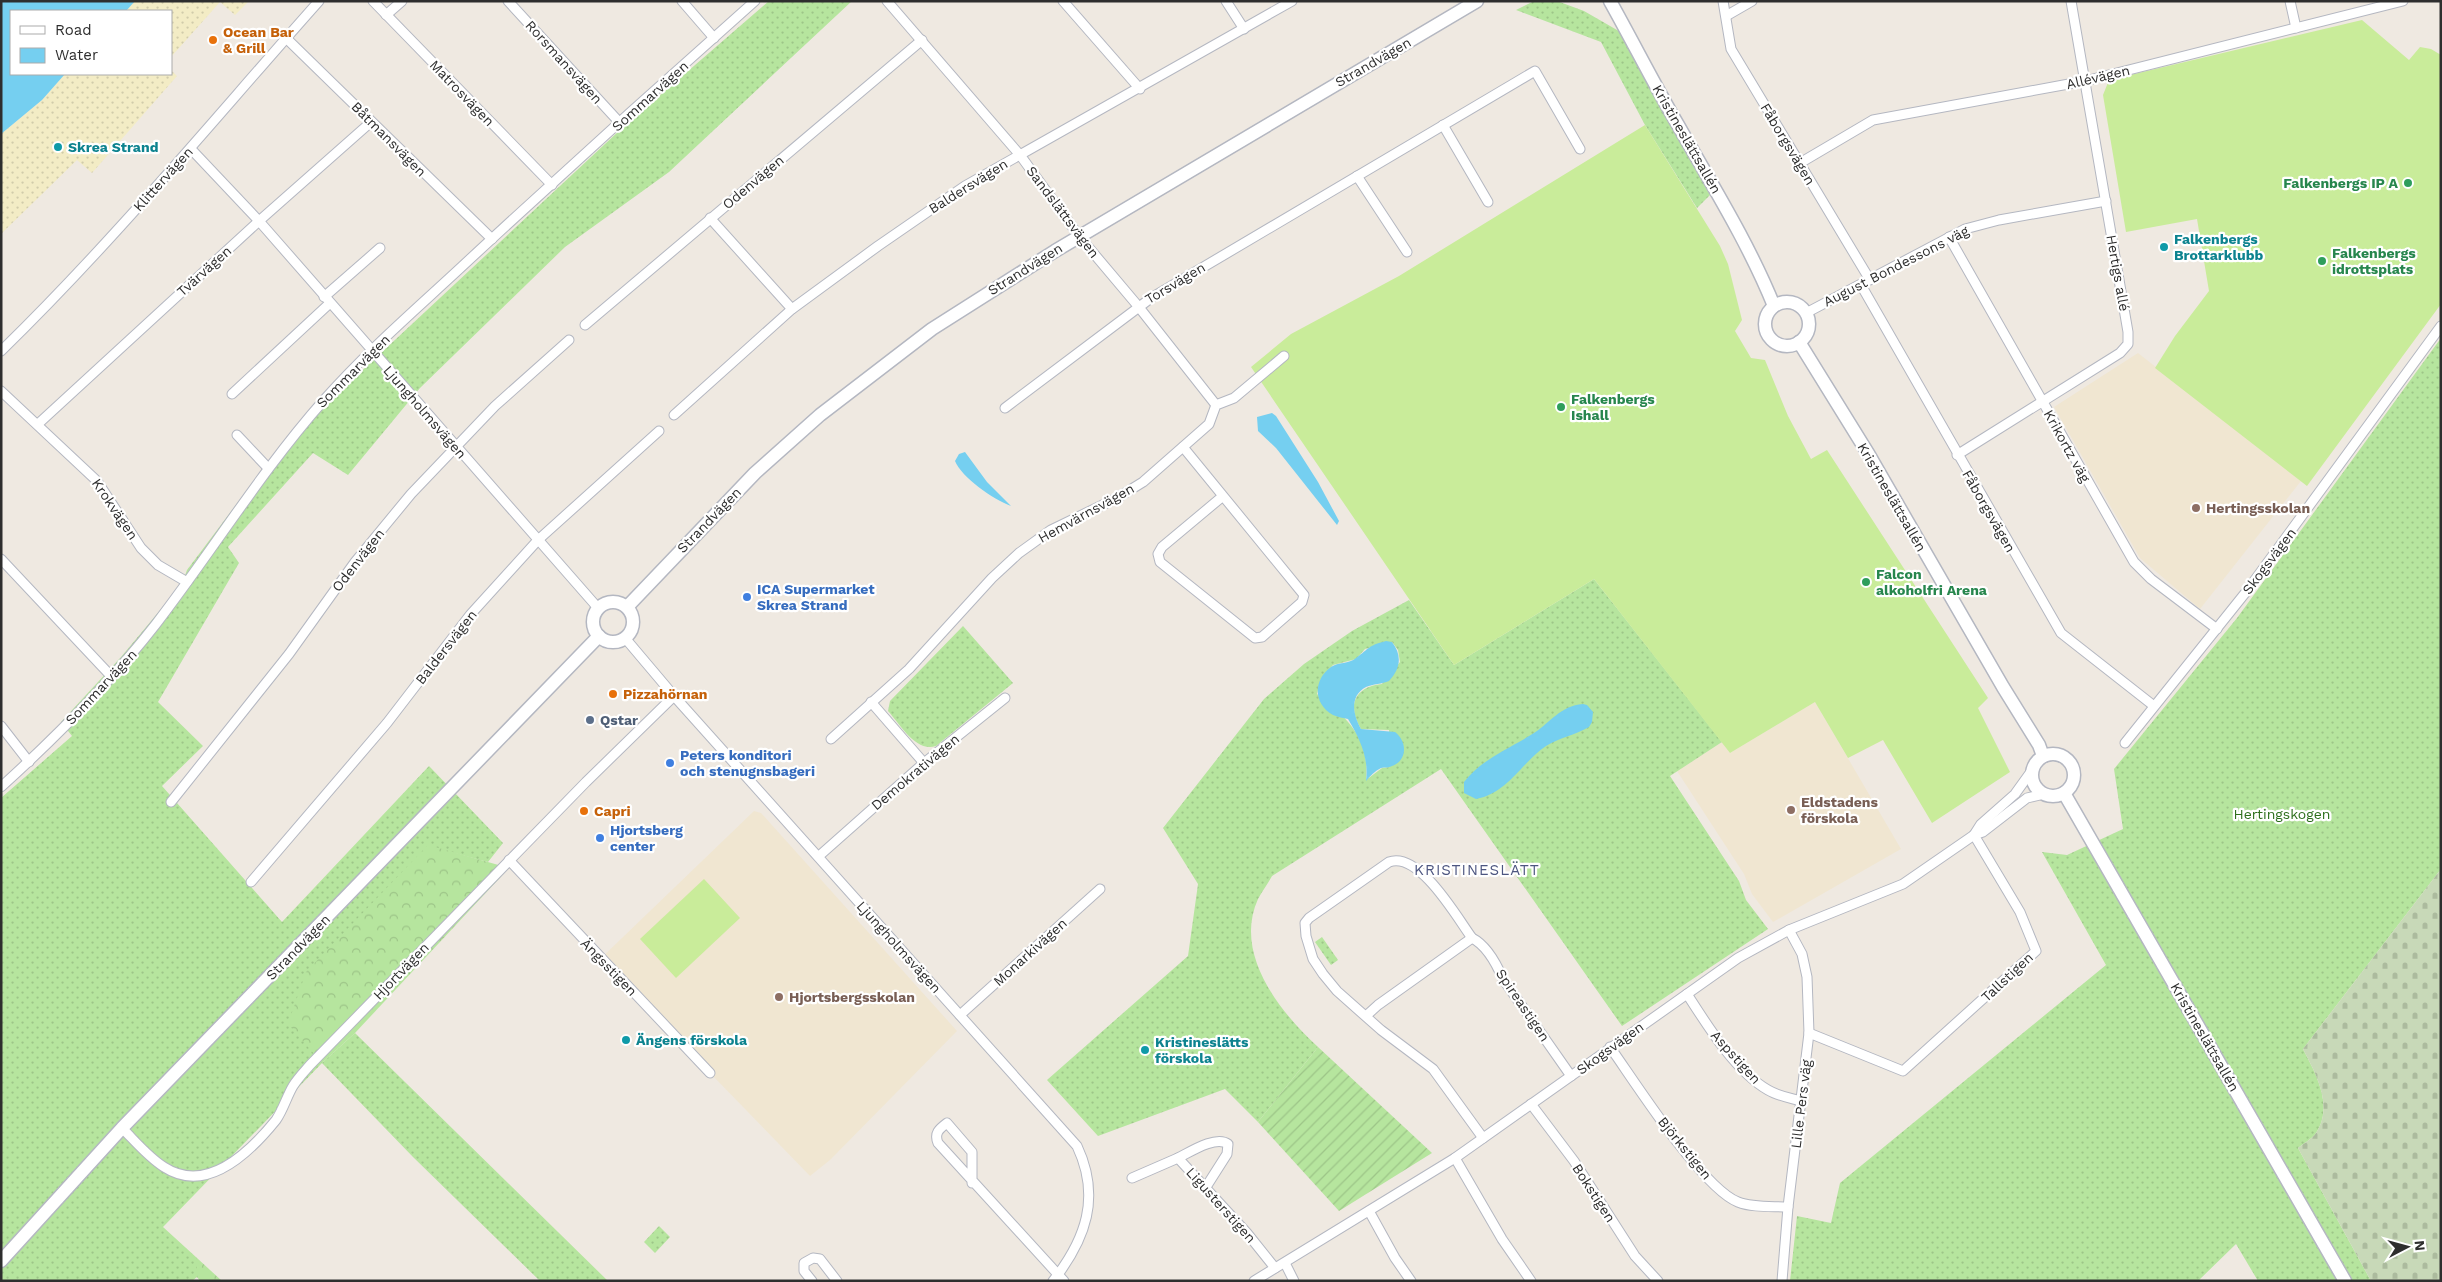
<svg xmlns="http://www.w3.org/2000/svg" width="2442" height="1282" viewBox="0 0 2442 1282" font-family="'Work Sans',sans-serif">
	<defs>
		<pattern id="grass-dots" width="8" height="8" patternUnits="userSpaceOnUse" patternTransform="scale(1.25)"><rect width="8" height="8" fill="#b6e59e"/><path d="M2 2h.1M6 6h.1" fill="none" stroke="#9dc588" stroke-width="1.8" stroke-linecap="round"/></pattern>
		<pattern id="forest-crowns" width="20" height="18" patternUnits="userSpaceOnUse" patternTransform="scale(1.25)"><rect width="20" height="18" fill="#b6e59e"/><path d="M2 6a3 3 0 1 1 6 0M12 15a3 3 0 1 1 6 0" fill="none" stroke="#9dc588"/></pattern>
		<pattern id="sand-dots" width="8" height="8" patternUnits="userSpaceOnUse" patternTransform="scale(1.25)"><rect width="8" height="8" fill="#f3ecc5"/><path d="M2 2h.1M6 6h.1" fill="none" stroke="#d1cbaa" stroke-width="1.8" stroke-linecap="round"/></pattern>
		<pattern id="cemetery-stones" width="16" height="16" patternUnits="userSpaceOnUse" patternTransform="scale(1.25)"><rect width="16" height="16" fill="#c8d9b8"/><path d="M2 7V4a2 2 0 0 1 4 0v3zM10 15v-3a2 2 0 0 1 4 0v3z" fill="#acbb9e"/></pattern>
		<pattern id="garden-furrows" width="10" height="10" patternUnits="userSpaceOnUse" patternTransform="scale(1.25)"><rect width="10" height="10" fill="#b6e59e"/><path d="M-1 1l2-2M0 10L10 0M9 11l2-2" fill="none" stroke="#9dc588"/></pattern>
	</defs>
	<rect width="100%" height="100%" fill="#efe9e1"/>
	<g fill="#f0e6d1">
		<path d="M 2138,353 L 2301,481 L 2200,609 L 2140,558 L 2054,407 Z"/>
		<path d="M 1815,702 L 1901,849 L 1773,922 L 1752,894 L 1744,874 L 1677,771 L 1722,742 L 1730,753 Z"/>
		<path d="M 754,811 L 761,813 L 957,1031 L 830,1160 L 810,1176 L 710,1073 L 596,963 Z"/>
	</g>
	<g fill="url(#grass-dots)" fill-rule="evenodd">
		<path d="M 769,1 L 852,1 L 669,172 L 565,247 L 420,388 L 348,475 L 313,453 L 228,547 L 239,563 L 158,702 L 203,746 L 162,786 L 282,922 L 429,766 L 503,843 L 488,862 L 428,846 L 322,1063 L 355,1033 L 608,1281 L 540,1281 L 413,1157 L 322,1063 L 163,1227 L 197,1258 L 197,1277 L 192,1281 L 1,1281 L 1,798 L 72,736 L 61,722 L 121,657 L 182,584 L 187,570 L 290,433 L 366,367 L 620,130 Z"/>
		<path d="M 1534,1 L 1557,1 L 1584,11 L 1624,34 L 1710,195 L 1697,208 L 1645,125 L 1601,42 L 1516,10 Z"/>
		<path d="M 2441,338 L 2441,869 L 2303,1049 C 2316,1074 2334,1106 2316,1133 C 2312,1139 2304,1143 2298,1148 L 2371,1281 L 2258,1281 L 2236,1244 L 2198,1281 L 1790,1281 L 1797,1216 L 1831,1223 L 1840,1183 L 2106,965 L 2042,852 L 2067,855 L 2123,829 L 2114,769 L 2237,618 Z"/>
		<path d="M 1594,579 L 1722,742 L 1670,776 L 1739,881 L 1746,900 L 1768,929 L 1622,1026 L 1441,769 L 1272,876 C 1268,884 1262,891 1258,899 C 1233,954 1280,1012 1318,1047 L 1258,1122 L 1225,1089 L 1098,1136 L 1047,1080 L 1188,956 L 1198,884 L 1163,828 L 1264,699 L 1304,664 L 1352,631 L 1409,600 L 1454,665 ZM 1392,642 L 1398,650 L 1400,662 L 1382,684 C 1354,687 1347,706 1361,729 L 1389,730 L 1390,767 L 1382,768 L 1366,780 C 1370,737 1347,718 1317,694 L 1321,679 L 1333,665 L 1356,659 L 1365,649 Z"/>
		<path d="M 963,626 L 1013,683 L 936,746 C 916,753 900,724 888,711 L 890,701 Z"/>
		<path d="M 1322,937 L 1338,960 L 1331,965 L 1315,942 Z"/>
		<path d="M 659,1226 L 670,1237 L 655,1253 L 644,1242 Z"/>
	</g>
	<g fill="url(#forest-crowns)">
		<path d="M 428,845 L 509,868 L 355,1033 L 322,1063 L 288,1024 L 306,972 Z"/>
		<path d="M 197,1258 L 222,1281 L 200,1281 L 197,1277 Z"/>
	</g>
	<g fill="url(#sand-dots)">
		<path d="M 135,1 L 249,1 L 235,15 L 220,2 L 171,57 L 171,11 L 126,11 Z"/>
		<path d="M 171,70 L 177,76 L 92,173 L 77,160 L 1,234 L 1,134 L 42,100 L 65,74 L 171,74 Z"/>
	</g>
	<path fill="url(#cemetery-stones)" d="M 2441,869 L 2441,1281 L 2371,1281 L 2298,1148 C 2304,1143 2312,1139 2316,1133 C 2334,1106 2316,1074 2303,1049 Z"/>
	<path fill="url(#garden-furrows)" d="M 1318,1047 L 1432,1153 L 1339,1211 L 1258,1122 Z"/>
	<g fill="#c9ec9a">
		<path d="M 2362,20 L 2409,60 L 2420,47 L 2431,49 L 2441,55 L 2441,304 L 2307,486 L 2155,368 L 2175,336 L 2209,291 L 2197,219 L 2126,232 L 2103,95 L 2109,80 Z"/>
		<path d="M 1645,125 L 1720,246 L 1728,264 L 1742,320 L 1735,331 L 1751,358 L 1765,360 L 1788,416 L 1811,459 L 1827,450 L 1988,698 L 1978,708 L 2010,772 L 1932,823 L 1883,740 L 1848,758 L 1815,702 L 1730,753 L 1594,579 L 1454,665 L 1251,367 L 1291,334 L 1399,276 Z"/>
		<path d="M 704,879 L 740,918 L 676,978 L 640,939 Z"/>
	</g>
	<g fill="#75cff0">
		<path d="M 1,1 L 135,1 L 126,11 L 11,11 L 11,74 L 65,74 L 42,100 L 1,134 Z"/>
		<path d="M 1272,413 L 1276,416 L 1318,482 L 1339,521 L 1337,525 L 1276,448 L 1258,431 L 1257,417 Z"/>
		<path d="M 965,452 L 987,482 L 1011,506 C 993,499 962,478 955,461 L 959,454 Z"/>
		<path d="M 1386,641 L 1392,642 C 1402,655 1401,668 1389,681 C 1382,684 1373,684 1366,687 C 1349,696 1353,715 1361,729 L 1395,732 C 1407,741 1408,760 1392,766 C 1389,768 1385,767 1381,768 C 1375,771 1370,776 1366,781 C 1369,758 1360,739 1348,719 C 1344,718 1337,717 1333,715 C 1313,704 1313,680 1331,667 C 1338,662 1349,664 1356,658 C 1370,648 1367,646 1386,641 Z"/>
		<path d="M 1583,704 L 1587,705 L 1593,712 L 1592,722 L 1589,727 C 1575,735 1559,738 1546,746 C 1521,763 1508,793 1476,799 L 1464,793 L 1464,782 C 1483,758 1509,749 1534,733 C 1551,722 1560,706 1583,704 Z"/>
	</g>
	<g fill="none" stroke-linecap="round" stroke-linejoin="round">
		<defs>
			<g id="street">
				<path d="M 373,1 L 552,185"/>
				<path d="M 508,1 L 620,123"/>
				<path d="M 682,1 L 714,38"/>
				<path d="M 887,1 L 1020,155 L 1079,236 L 1138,306 L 1216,405"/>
				<path d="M 1063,1 L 1140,89"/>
				<path d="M 1226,1 L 1244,29"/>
				<path d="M 1723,1 L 1731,49 L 1870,280"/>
				<path d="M 2290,1 L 2296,28"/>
				<path d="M 386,15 L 402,1"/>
				<path d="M 1726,16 L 1752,1"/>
				<path d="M 286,38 L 492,239"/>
				<path d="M 1443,125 L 1488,202"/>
				<path d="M 191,149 L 259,221 L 598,608"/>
				<path d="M 1800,163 L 1873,120 L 2085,81 L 2403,1"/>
				<path d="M 1357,176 L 1407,252"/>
				<path d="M 710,218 L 792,309"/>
				<path d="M 1949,237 L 2134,562 L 2151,579 L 2217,629"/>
				<path d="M 1861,285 L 2061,633 L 2154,706"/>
				<path d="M 324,297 L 380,248"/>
				<path d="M 1806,313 L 1965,229 L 1999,220 L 2106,201"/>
				<path d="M 585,325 L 922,40"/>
				<path d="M 1,351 C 114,241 214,119 319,1"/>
				<path d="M 1,391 L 97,481 L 141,548 L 158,565 L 187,582"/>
				<path d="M 232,394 L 330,303"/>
				<path d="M 1005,408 L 1151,298 L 1535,71 L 1580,149"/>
				<path d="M 674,415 L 792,309 L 878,246 L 965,186 L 1292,1"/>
				<path d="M 38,424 L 259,221 L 371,122"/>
				<path d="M 237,435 L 268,468"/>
				<path d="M 1183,447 L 1304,595 L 1302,602 L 1262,637 L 1255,638 L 1160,562 L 1158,554 L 1162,547 L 1223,496"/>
				<path d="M 1957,455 L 2120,353 L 2128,344 L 2128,332 L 2071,1"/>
				<path d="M 1,559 L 111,676"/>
				<path d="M 625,638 L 674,696 L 1077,1146 C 1101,1197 1086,1239 1053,1281"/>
				<path d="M 871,702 L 924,763"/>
				<path d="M 1,726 L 29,762"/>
				<path d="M 831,739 L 909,669 L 992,578 L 1019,553 L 1051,530 L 1117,498 L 1143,482 L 1209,424 L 1216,405 L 1234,398 L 1284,356"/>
				<path d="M 2125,743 L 2246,592 L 2441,326"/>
				<path d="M 1,787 C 56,737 110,683 156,624 C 213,550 262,470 324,400 C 369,349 421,305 470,259 C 564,172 659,86 755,1"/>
				<path d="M 171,802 L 289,654 L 355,562 L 411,494 L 495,406 L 569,340"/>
				<path d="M 1974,835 L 1981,824 L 2015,794 L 2033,769"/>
				<path d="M 819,856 L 924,763 L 1005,698"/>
				<path d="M 509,860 L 710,1073"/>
				<path d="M 251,882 L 387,723 L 470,615 L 538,540 L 659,431"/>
				<path d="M 1687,994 C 1707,1025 1735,1071 1768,1090 C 1778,1096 1790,1098 1801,1101"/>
				<path d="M 960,1015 L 1100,889"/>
				<path d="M 1367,1015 L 1378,1005 L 1472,938"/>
				<path d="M 1809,1033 L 1903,1071 L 2036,951 L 2020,912 L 1974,835"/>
				<path d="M 1610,1047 C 1635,1082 1702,1188 1738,1202 C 1753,1208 1773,1206 1788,1207"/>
				<path d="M 1531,1104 L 1574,1161 L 1635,1256 L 1658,1281"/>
				<path d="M 122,1128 C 135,1141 148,1157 164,1167 C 207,1195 251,1151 276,1120 C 283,1110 287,1096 293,1086 C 298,1078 304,1072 310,1065 L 586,782 L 674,696"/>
				<path d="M 1483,1138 L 1433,1069 L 1381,1030 L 1337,991 L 1323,974 L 1313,959 L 1306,936 L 1305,923 L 1309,918 L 1389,862 C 1419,851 1456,916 1472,938 C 1486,945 1497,965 1503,979 L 1571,1076"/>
				<path d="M 1178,1158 C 1190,1152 1216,1135 1228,1144 L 1227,1154 L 1206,1187"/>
				<path d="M 1455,1158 L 1502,1239 L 1531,1281"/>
				<path d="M 1132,1178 L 1178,1158 L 1247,1233 L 1275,1268"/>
				<path d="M 972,1183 L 972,1152 L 947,1123 C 939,1129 934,1133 938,1143 L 1064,1281"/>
				<path d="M 1369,1211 L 1395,1258 L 1411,1281"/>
				<path d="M 1285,1263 L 1294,1281"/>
				<path d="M 812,1281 L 804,1271 L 804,1263 L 813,1258 L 820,1259 L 837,1281"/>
				<path d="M 1254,1281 L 1455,1158 L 1738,958 L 1789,930 L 1903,884 L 1974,835 L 1983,832 L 2027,798 L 2044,794"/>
				<path d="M 1782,1281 L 1788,1207 L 1809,1033 L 1807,977 L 1802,954 L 1789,930"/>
			</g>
			<g id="secondary">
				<path d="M 1610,1 C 1633,42 1654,84 1678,125 C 1712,185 1748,242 1774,306"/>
				<circle cx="1787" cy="324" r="22"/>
				<path d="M 1799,342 L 1869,455 L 2003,687 L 2039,745 L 2043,756"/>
				<circle cx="613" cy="622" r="20"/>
				<path d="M 627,607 L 755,473 L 820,415 L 932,329 L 1055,251 L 1477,1"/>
				<circle cx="2053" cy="775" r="21"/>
				<path d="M 2064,793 L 2345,1281"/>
				<path d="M 1,1261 L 122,1128 L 599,636"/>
			</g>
		</defs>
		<use href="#street" stroke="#b4b7c1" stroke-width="11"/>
		<use href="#secondary" stroke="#b4b7c1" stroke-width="15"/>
		<use href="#street" stroke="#fff" stroke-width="9"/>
		<use href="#secondary" stroke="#fff" stroke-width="12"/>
	</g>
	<g fill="#e8710a" stroke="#fff" stroke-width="2">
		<circle cx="213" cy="40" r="5"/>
		<circle cx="613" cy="694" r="5"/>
		<circle cx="584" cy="811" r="5"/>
	</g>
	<g fill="#0f9aa8" stroke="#fff" stroke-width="2">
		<circle cx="58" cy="147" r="5"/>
		<circle cx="2164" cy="247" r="5"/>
		<circle cx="626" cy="1040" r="5"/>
		<circle cx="1145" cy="1050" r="5"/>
	</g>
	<g fill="#2e9e5b" stroke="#fff" stroke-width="2">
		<circle cx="2408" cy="183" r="5"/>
		<circle cx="2322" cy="261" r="5"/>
		<circle cx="1561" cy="407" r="5"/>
		<circle cx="1866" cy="582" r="5"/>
	</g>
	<g fill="#8d6e63" stroke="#fff" stroke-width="2">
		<circle cx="2196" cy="508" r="5"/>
		<circle cx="1791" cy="810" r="5"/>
		<circle cx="779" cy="997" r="5"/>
	</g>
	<g fill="#3f7fe0" stroke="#fff" stroke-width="2">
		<circle cx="747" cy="597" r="5"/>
		<circle cx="670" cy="763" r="5"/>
		<circle cx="600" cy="838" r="5"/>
	</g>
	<circle fill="#5c6f8a" stroke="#fff" stroke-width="2" cx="590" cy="720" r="5"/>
	<g text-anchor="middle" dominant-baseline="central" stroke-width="4.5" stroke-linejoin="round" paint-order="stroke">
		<g font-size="14" font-weight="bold" fill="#c56008" stroke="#fff" text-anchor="start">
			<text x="223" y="32">Ocean Bar<tspan x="223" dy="16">&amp; Grill</tspan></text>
			<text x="623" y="694">Pizzahörnan</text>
			<text x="594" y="811">Capri</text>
		</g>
		<g font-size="14" fill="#2e2e2e" stroke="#fff">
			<text transform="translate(564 62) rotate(48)">Rorsmansvägen</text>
			<text transform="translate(1373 62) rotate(-30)">Strandvägen</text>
			<text transform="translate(2098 77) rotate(-13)">Allévägen</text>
			<text transform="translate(462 93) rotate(46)">Matrosvägen</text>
			<text transform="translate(650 96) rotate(-42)">Sommarvägen</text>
			<text transform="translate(389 139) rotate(45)">Båtmansvägen</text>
			<text transform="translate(1687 139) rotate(60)">Kristineslättsallén</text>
			<text transform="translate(1788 144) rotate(59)">Fåborgsvägen</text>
			<text transform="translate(163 179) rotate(-48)">Klittervägen</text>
			<text transform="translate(753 182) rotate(-40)">Odenvägen</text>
			<text transform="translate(968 186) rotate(-32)">Baldersvägen</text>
			<text transform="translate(1063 212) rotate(53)">Sandslättsvägen</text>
			<text transform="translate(1896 266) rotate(-27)">August Bondessons väg</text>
			<text transform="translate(1025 269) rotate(-32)">Strandvägen</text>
			<text transform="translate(204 271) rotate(-42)">Tvärvägen</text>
			<text transform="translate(2118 273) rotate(80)">Hertigs allé</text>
			<text transform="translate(1175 283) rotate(-31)">Torsvägen</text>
			<text transform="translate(353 371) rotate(-45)">Sommarvägen</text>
			<text transform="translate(425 412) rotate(49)">Ljungholmsvägen</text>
			<text transform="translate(2067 446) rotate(61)">Krikortz väg</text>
			<text transform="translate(1892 497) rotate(60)">Kristineslättsallén</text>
			<text transform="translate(115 509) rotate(56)">Krokvägen</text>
			<text transform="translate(1989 511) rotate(60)">Fåborgsvägen</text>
			<text transform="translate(1086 513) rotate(-29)">Hemvärnsvägen</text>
			<text transform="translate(709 520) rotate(-46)">Strandvägen</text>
			<text transform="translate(358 560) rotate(-52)">Odenvägen</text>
			<text transform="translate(2269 561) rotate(-53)">Skogsvägen</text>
			<text transform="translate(446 647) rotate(-52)">Baldersvägen</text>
			<text transform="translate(101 687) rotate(-47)">Sommarvägen</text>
			<text transform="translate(915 772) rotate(-40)">Demokrativägen</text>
			<text transform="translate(298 947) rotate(-46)">Strandvägen</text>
			<text transform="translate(899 947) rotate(48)">Ljungholmsvägen</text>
			<text transform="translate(1030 952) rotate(-42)">Monarkivägen</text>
			<text transform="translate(609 967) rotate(46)">Ängsstigen</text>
			<text transform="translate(401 971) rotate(-46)">Hjortvägen</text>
			<text transform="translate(2007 977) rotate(-43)">Tallstigen</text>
			<text transform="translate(1523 1005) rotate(56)">Spireastigen</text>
			<text transform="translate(2205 1037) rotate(60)">Kristineslättsallén</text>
			<text transform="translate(1610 1048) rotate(-36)">Skogsvägen</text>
			<text transform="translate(1736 1057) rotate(48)">Aspstigen</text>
			<text transform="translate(1801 1104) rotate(-83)">Lille Pers väg</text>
			<text transform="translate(1685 1148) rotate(51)">Björkstigen</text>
			<text transform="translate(1594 1193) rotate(57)">Bokstigen</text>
			<text transform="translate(1221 1205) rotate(48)">Ligusterstigen</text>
		</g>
		<g font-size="14" font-weight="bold" fill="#0d838f" stroke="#fff" text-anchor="start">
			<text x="68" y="147">Skrea Strand</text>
			<text x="2174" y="239">Falkenbergs<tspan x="2174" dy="16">Brottarklubb</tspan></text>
			<text x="636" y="1040">Ängens förskola</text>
			<text x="1155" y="1042">Kristineslätts<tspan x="1155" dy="16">förskola</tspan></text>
		</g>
		<g font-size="14" font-weight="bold" fill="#27864d" stroke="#fff" text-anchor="start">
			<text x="2398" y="183" text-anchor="end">Falkenbergs IP A</text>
			<text x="2332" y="253">Falkenbergs<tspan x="2332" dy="16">idrottsplats</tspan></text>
			<text x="1571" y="399">Falkenbergs<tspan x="1571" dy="16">Ishall</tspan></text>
			<text x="1876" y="574">Falcon<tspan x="1876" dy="16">alkoholfri Arena</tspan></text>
		</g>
		<g font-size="14" font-weight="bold" fill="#785e54" stroke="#fff" text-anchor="start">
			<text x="2206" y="508">Hertingsskolan</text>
			<text x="1801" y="802">Eldstadens<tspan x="1801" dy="16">förskola</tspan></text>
			<text x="789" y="997">Hjortsbergsskolan</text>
		</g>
		<g font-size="14" font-weight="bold" fill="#366cbe" stroke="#fff" text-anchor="start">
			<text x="757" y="589">ICA Supermarket<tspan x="757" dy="16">Skrea Strand</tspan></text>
			<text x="680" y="755">Peters konditori<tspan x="680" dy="16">och stenugnsbageri</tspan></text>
			<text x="610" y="830">Hjortsberg<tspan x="610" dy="16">center</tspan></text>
		</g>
		<g font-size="14" font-weight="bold" fill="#4e5e75" stroke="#fff" text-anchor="start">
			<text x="600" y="720">Qstar</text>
		</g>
		<g font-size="14" fill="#2c6e1b" stroke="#fff">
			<text x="2282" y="814">Hertingskogen</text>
		</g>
		<g font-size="15" letter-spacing="1" fill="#4d5680" stroke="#fff">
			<text x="1477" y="870">KRISTINESLÄTT</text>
		</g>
	</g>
	<rect width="2442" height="1282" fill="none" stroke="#2e2e2e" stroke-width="5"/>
	<rect x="10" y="10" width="162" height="65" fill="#ffffff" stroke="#ababab"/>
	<rect x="20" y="26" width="25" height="8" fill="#ffffff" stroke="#ababab"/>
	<text x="55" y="35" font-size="15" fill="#2e2e2e">Road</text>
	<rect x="20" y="48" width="25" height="15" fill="#75cff0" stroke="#ababab"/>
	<text x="55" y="60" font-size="15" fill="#2e2e2e">Water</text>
	<g transform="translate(2407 1247) rotate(84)" stroke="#ffffff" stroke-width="4" paint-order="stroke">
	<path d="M0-4L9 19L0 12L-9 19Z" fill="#2e2e2e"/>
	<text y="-8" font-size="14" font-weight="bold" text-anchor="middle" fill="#2e2e2e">N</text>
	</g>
</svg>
